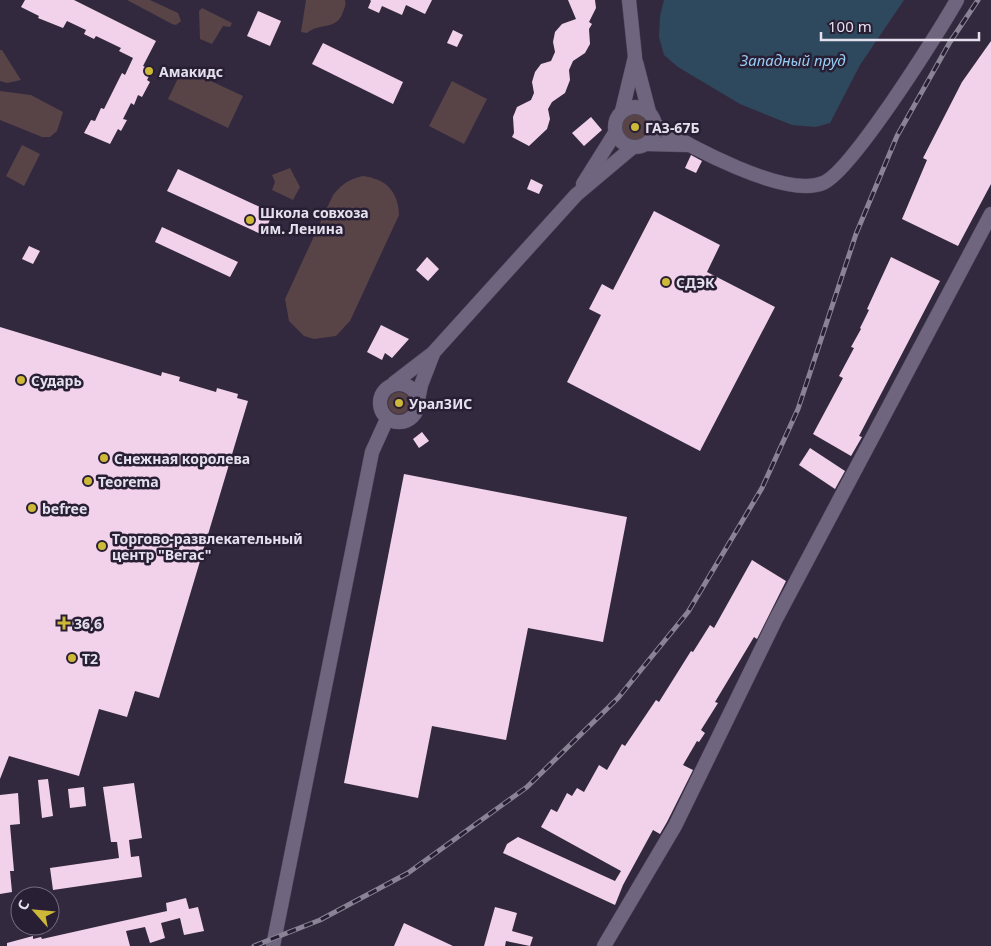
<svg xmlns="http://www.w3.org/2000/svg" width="991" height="946" viewBox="0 0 991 946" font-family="'Noto Sans',sans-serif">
	<rect width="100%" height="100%" fill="#32293f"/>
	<g fill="#584347">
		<path d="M 127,0 L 150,0 L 178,13 L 181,21 L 176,25 L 172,24 Z"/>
		<path d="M 306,0 L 345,0 C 346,5 345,7 343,12 C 337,31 320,22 307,33 L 301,32 Z"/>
		<path d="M 202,8 L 232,23 L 230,27 L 223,26 L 212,44 L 200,39 L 199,11 Z"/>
		<path d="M 0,50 L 2,50 L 21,80 L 7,83 L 0,81 Z"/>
		<path d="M 183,68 L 243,96 L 228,128 L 168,99 Z"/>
		<path d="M 452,81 L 487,99 L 464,144 L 429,126 Z"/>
		<path d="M 0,91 L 31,95 L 63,112 L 57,131 L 50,137 L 42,137 L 0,120 Z"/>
		<circle cx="635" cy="128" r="14"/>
		<path d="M 22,145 L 40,154 L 24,186 L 6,176 Z"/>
		<path d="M 290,168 L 300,187 L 293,200 L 272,190 L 275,182 L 272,175 Z"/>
		<path d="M 363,176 C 386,179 398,191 399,215 L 350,321 L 336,336 L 314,339 L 304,336 L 289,321 L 285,299 L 333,195 C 342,184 349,179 363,176 Z"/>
		<circle cx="399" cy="403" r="11"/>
	</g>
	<path fill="#2e495d" d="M 664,0 L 904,0 L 860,65 L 830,123 L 816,127 L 792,125 L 740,104 L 678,67 L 664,55 L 659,37 L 660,16 Z"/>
	<g fill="#f2d2ea">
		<path d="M 25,0 L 74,0 L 156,41 L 143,66 L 152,70 L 147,80 L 150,82 L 142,97 L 138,95 L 134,105 L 131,103 L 123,119 L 127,120 L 121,131 L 118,129 L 110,144 L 84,133 L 91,120 L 95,121 L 101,108 L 104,109 L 122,73 L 125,75 L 133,58 L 119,51 L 121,48 L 96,36 L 94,39 L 84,34 L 86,30 L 67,21 L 63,28 L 38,18 L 39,16 L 21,7 Z"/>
		<path d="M 370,0 L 432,0 L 425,14 L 406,5 L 402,15 L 382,6 L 379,13 L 368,8 L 371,1 Z"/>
		<path d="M 568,0 L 595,0 L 596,8 L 589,22 L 592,24 L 589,29 L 590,44 L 585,53 L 573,61 L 569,70 L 570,80 L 565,93 L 552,102 L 548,109 L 550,119 L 547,129 L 529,146 L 512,137 L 514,133 L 513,117 L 517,107 L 531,100 L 534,93 L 532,82 L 535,72 L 541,64 L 551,61 L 555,52 L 553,42 L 555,32 L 562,24 L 576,19 Z"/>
		<path d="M 258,11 L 281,21 L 270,46 L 247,36 Z"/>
		<path d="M 453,30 L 463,35 L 457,47 L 447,43 Z"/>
		<path d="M 991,41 L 991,184 L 958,246 L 902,219 L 927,160 L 923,158 L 962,82 Z"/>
		<path d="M 323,43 L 403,82 L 393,104 L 312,64 Z"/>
		<path d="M 591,117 L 602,130 L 584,146 L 572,133 Z"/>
		<path d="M 691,155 L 702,161 L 696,173 L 685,168 Z"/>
		<path d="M 178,169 L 273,213 L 263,235 L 167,191 Z"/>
		<path d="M 531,179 L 543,185 L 539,194 L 527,189 Z"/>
		<path d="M 654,211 L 720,245 L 707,272 L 775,307 L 700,451 L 567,382 L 601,315 L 589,309 L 602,284 L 613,290 Z"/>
		<path d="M 162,227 L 238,262 L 230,277 L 155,242 Z"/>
		<path d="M 29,246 L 40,251 L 33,264 L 22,259 Z"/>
		<path d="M 427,257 L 439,269 L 428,281 L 416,270 Z"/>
		<path d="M 891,257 L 940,281 L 859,436 L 862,437 L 851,456 L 813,434 L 843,378 L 839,376 L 854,348 L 851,347 L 861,329 L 860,328 L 869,310 L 867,309 Z"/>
		<path d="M 381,325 L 409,339 L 392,358 L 385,353 L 382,360 L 367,352 Z"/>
		<path d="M 0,327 L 161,376 L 162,372 L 180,377 L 179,381 L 216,392 L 217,388 L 238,394 L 237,398 L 248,401 L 159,698 L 135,691 L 127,717 L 99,709 L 79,776 L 9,756 L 0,779 Z"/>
		<path d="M 422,432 L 429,441 L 419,448 L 413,439 Z"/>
		<path d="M 810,448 L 845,471 L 835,489 L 799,465 Z"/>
		<path d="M 404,474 L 627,517 L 603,642 L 528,628 L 506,740 L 432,726 L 418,798 L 344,783 Z"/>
		<path d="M 752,560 L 786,581 L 757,639 L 754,637 L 715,702 L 718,703 L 701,730 L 705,733 L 699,742 L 697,741 L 683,765 L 693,770 L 667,822 L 660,834 L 653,830 L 623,885 L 615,905 L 503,853 L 507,844 L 518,837 L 615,881 L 621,871 L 541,827 L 551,809 L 557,812 L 567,793 L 572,796 L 577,788 L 584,792 L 599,765 L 607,770 L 622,744 L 625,746 L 656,700 L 659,702 L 691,651 L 693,652 L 710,625 L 714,628 Z"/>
		<path d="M 48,779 L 53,816 L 42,818 L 38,780 Z"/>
		<path d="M 134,783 L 142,838 L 129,840 L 131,857 L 139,856 L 142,877 L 53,890 L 50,868 L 119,858 L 117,842 L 111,842 L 103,787 Z"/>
		<path d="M 84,787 L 86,806 L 70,808 L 68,789 Z"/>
		<path d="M 18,793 L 20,824 L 10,825 L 14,871 L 10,871 L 12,892 L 0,894 L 0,795 Z"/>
		<path d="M 186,898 L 189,909 L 198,907 L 204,931 L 184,935 L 180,918 L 161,923 L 165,938 L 150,943 L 145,927 L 126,931 L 130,946 L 7,946 L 7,943 L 33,936 L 33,939 L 41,937 L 42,939 L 167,911 L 166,903 Z"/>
		<path d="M 495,907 L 517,913 L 512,931 L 533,937 L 530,946 L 506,941 L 505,946 L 484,946 Z"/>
		<path d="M 404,923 L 453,946 L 394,946 Z"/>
	</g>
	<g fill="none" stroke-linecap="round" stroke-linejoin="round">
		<defs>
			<g id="minor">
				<path d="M 636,62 L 649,112"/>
				<circle cx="635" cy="127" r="20"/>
				<path d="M 622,111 L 635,57 L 629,0"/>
				<path d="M 654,124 C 687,145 785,199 823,183 C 851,172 939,32 957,0"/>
				<path d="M 646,144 L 687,145"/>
				<path d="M 583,184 L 615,133"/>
				<path d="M 394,383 L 433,353 L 576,195 L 633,147"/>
				<circle cx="399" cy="403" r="19"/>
				<path d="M 418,400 L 421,385 L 433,354"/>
				<path d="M 273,946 L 372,452 L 387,419"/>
				<path d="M 604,946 L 675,826 L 776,619 L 991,214"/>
			</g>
		</defs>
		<use href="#minor" stroke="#4f4759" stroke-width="15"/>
		<use href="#minor" stroke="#6f657e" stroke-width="14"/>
		<defs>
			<path id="rail" d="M 254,946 L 320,920 L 408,873 L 527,787 L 618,698 L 688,612 L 762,488 L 798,409 L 856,234 L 897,136 L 950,42 L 978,0"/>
		</defs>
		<use href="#rail" stroke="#8a8395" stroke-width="5"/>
		<use href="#rail" stroke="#281f34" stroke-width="3" stroke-dasharray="9" stroke-linecap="butt"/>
	</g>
	<g fill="#ceb837" stroke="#281f34" stroke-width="2">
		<circle cx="149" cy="71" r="5"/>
		<circle cx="635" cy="127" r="5"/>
		<circle cx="250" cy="220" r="5"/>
		<circle cx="666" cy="282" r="5"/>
		<circle cx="21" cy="380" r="5"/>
		<circle cx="399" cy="403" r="5"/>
		<circle cx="104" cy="458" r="5"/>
		<circle cx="88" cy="481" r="5"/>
		<circle cx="32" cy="508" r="5"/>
		<circle cx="102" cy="546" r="5"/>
		<path d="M61.5 615.5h5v5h5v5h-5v5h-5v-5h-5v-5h5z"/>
		<circle cx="72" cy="658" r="5"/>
	</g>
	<g text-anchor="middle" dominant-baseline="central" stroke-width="5" stroke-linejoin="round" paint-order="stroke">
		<g font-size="14" font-weight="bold" fill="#e5e0ee" stroke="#281f34" text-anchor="start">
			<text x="159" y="71">Амакидс</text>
			<text x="645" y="127">ГАЗ-67Б</text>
			<text x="260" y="212">Школа совхоза<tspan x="260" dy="16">им. Ленина</tspan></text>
			<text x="676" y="282">СДЭК</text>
			<text x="31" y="380">Сударь</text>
			<text x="409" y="403">УралЗИС</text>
			<text x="114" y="458">Снежная королева</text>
			<text x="98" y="481">Teorema</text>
			<text x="42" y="508">befree</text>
			<text x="112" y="538">Торгово-развлекательный<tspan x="112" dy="16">центр "Вегас"</tspan></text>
			<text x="74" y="623">36,6</text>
			<text x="82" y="658">T2</text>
		</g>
		<g font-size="15" font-style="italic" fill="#98cdf4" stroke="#281f34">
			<text x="793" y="60">Западный пруд</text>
		</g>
	</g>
	<g transform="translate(35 911) rotate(297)"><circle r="24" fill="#281f34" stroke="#746c7e"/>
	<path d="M0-4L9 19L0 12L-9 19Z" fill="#ceb837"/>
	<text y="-8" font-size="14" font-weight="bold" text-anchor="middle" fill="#e5e0ee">С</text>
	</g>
	<path d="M821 32v8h158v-8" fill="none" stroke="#e5e0ee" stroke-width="2.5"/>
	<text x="828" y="32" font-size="15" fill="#e5e0ee" stroke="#281f34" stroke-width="4" paint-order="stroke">100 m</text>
</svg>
